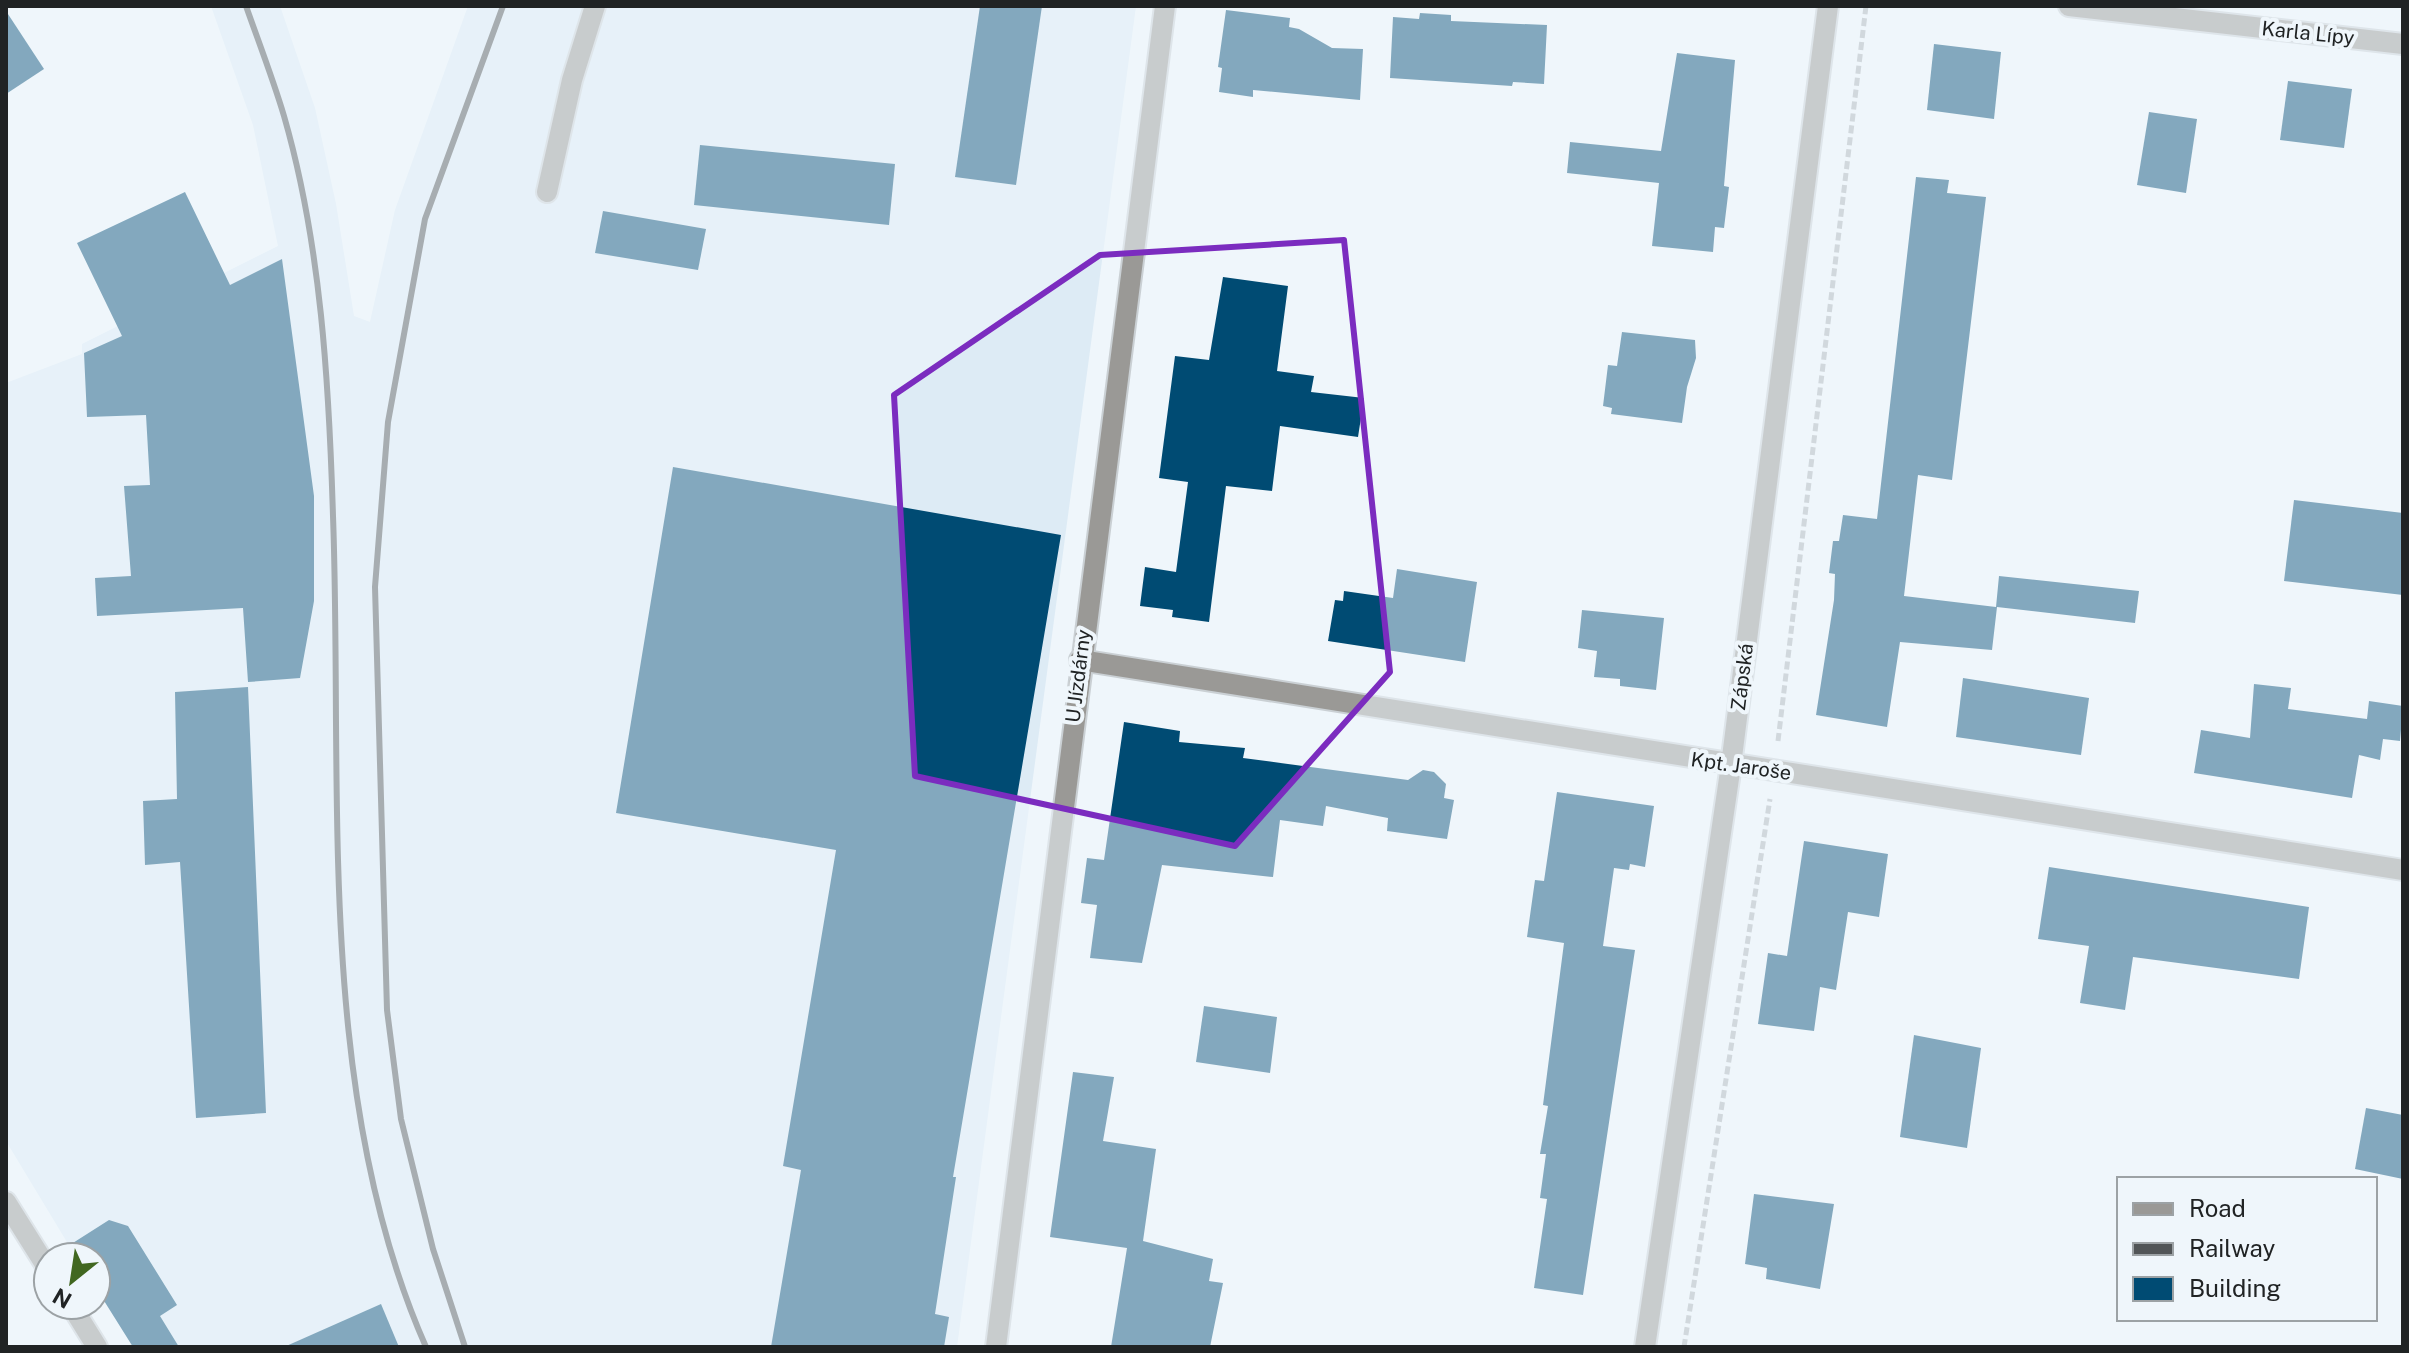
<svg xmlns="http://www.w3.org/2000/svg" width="2409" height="1353" viewBox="0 0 2409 1353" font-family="'Public Sans',sans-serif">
	<rect width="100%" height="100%" fill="#eff6fb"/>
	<path fill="#ddebf5" d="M 211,6 L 280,6 L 315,108 L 336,204 L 354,316 L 370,322 L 395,210 L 468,6 L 1136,6 L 957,1347 L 133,1347 L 96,1288 L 96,1257 L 76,1257 L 6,1141 L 6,383 L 82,354 L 82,344 L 278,246 L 253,125 Z"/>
	<g fill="#004b73">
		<path d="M 980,6 L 1042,6 L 1016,185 L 955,177 Z"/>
		<path d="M 1226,10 L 1290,18 L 1289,27 L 1299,29 L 1332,48 L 1363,49 L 1360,100 L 1253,90 L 1253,97 L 1219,92 L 1222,68 L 1218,67 Z"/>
		<path d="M 6,11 L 44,69 L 6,94 Z"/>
		<path d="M 1420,13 L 1451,15 L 1451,21 L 1547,25 L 1544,84 L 1513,82 L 1512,86 L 1390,78 L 1393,17 L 1419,19 Z"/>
		<path d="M 1934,44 L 2001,52 L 1994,119 L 1927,110 Z"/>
		<path d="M 1677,53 L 1735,60 L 1724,186 L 1729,187 L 1724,228 L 1715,227 L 1713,252 L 1652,246 L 1659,183 L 1567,173 L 1570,142 L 1661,151 Z"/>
		<path d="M 2288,81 L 2352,89 L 2344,148 L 2280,140 Z"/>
		<path d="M 2149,112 L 2197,119 L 2186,193 L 2137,185 Z"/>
		<path d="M 700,145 L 895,164 L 889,225 L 694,205 Z"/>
		<path d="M 1916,177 L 1949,180 L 1947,193 L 1986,197 L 1952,480 L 1918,475 L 1904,596 L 1996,607 L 1999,576 L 2139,591 L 2135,623 L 1997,607 L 1992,650 L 1900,642 L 1887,727 L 1816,715 L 1834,600 L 1835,574 L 1829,573 L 1833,541 L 1839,541 L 1843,515 L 1877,519 Z"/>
		<path d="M 185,192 L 230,285 L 282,259 L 314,496 L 314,601 L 300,678 L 248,682 L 243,608 L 97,616 L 95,578 L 131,576 L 124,486 L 150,485 L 146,415 L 87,417 L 84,353 L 122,336 L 77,243 Z"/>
		<path d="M 603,211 L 706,229 L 698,270 L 595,253 Z"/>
		<path d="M 1223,277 L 1288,286 L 1277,371 L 1314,376 L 1311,392 L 1364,398 L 1358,437 L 1280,426 L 1272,491 L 1226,486 L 1209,622 L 1172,617 L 1173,610 L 1140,606 L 1145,567 L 1176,572 L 1188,482 L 1159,478 L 1175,356 L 1209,360 Z"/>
		<path d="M 1622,332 L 1695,340 L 1696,358 L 1687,387 L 1682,423 L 1611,414 L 1612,408 L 1603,406 L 1608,365 L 1617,366 Z"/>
		<path d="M 673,467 L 1061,535 L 953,1177 L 956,1177 L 935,1314 L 949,1317 L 944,1347 L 771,1347 L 801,1170 L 783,1166 L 836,850 L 616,813 Z"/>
		<path d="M 2294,500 L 2403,513 L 2403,595 L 2284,581 Z"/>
		<path d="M 1397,569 L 1477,582 L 1465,662 L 1328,641 L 1335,600 L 1343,601 L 1344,591 L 1393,598 Z"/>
		<path d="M 1582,610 L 1664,618 L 1656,690 L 1620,686 L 1620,679 L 1594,677 L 1597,651 L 1578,648 Z"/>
		<path d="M 1963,678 L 2089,698 L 2081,755 L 1956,737 Z"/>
		<path d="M 2254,684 L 2291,688 L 2288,709 L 2367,719 L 2369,701 L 2403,706 L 2400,741 L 2383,739 L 2380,760 L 2359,755 L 2352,798 L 2194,773 L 2201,730 L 2250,738 Z"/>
		<path d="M 248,687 L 266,1113 L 196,1118 L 180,862 L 145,865 L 143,801 L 177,799 L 175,692 Z"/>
		<path d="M 1124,722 L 1180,731 L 1179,742 L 1245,748 L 1243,758 L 1408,780 L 1423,770 L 1434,772 L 1446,784 L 1444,798 L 1454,800 L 1447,839 L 1387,831 L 1388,818 L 1326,806 L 1323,826 L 1280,820 L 1273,877 L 1162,865 L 1142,963 L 1090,958 L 1097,905 L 1081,903 L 1087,858 L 1104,860 Z"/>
		<path d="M 1557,792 L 1654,806 L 1645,867 L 1630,864 L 1629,870 L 1614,868 L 1603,946 L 1635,950 L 1583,1295 L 1534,1288 L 1547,1199 L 1540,1198 L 1546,1154 L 1540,1154 L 1548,1106 L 1543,1105 L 1564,943 L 1527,937 L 1535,880 L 1544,881 Z"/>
		<path d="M 1804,841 L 1888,854 L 1879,917 L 1848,912 L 1836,990 L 1820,987 L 1814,1031 L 1758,1024 L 1768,953 L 1787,956 Z"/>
		<path d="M 2049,867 L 2309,907 L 2299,979 L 2133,957 L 2125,1010 L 2080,1003 L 2089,946 L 2038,939 Z"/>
		<path d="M 1204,1006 L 1277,1017 L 1270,1073 L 1196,1062 Z"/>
		<path d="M 1914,1035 L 1981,1048 L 1967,1148 L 1900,1137 Z"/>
		<path d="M 1073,1072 L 1114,1077 L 1103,1141 L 1156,1149 L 1143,1241 L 1213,1259 L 1209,1281 L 1223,1283 L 1210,1347 L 1111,1347 L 1127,1248 L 1050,1237 Z"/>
		<path d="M 2366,1108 L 2403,1115 L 2403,1179 L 2355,1169 Z"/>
		<path d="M 1754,1194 L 1834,1204 L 1820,1289 L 1766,1279 L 1767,1268 L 1745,1264 Z"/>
		<path d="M 109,1220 L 128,1226 L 177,1305 L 160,1316 L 179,1347 L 133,1347 L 96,1288 L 96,1257 L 54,1255 Z"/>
		<path d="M 381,1304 L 399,1347 L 284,1347 Z"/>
	</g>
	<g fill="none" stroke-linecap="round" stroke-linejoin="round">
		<defs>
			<path id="service" d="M 547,192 L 572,80 L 595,6"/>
			<g id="minor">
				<path d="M 2069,6 L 2403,44"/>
				<path d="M 1080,660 L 2403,870"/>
				<path d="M 6,1202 L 48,1269"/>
				<path d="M 71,1305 L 97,1347"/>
				<path d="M 996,1347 L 1165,6"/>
			</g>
			<path id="tertiary" d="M 1645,1347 L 1731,765 L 1828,6"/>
		</defs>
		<use href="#service" stroke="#cad0d4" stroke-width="24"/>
		<use href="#minor" stroke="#cad0d4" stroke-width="24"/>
		<use href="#tertiary" stroke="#cad0d4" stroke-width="24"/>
		<g stroke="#aeb4b8" stroke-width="5" stroke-dasharray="8 4" stroke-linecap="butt">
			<path d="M 1778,741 L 1866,6"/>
			<path d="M 1684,1347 L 1770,799"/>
		</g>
		<use href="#service" stroke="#9a9996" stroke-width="20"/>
		<use href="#minor" stroke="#9a9996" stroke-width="20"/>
		<use href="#tertiary" stroke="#9a9996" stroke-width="20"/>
		<g stroke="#515557" stroke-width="6">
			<path d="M 246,6 C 259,43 273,79 284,116 C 321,244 329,383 333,516 C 343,786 314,1094 426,1347"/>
			<path d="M 465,1347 L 433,1249 L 401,1119 L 387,1010 L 375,587 L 388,422 L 425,219 L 503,6"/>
		</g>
	</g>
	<path d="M0 0H2409V1353H0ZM 1344,240 L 1390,672 L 1235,846 L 915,776 L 894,395 L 1100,255 Z" fill="#eff6fb" fill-opacity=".55" fill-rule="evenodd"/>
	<path fill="none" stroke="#7b2cbf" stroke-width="6" stroke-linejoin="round" d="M 1344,240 L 1390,672 L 1235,846 L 915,776 L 894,395 L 1100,255 Z"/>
	<g text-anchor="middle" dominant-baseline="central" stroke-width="8" stroke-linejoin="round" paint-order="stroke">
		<g font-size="20" fill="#202324" stroke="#eff6fb">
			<text transform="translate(2308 33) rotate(6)">Karla Lípy</text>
			<text transform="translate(1078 676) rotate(-83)">U Jízdárny</text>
			<text transform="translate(1742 677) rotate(-83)">Zápská</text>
			<text transform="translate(1741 766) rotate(8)">Kpt. Jaroše</text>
		</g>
	</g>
	<rect width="2409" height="1353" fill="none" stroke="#202324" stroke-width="16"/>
	<rect x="2117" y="1177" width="260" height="144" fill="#eff6fb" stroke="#9ca2a5" stroke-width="2"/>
	<rect x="2133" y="1203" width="40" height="12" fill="#9a9996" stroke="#9ca2a5" stroke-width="2"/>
	<text x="2189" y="1217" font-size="24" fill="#202324">Road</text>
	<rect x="2133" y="1243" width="40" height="12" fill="#515557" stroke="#9ca2a5" stroke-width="2"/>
	<text x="2189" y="1257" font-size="24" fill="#202324">Railway</text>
	<rect x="2133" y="1277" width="40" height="24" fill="#004b73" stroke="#9ca2a5" stroke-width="2"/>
	<text x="2189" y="1297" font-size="24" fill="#202324">Building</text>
	<g transform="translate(72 1281) rotate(210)"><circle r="38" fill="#eff6fb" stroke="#9ca2a5" stroke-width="2"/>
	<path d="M0-6L14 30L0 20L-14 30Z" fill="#416720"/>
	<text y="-12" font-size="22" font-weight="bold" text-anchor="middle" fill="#202324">N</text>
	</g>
</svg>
